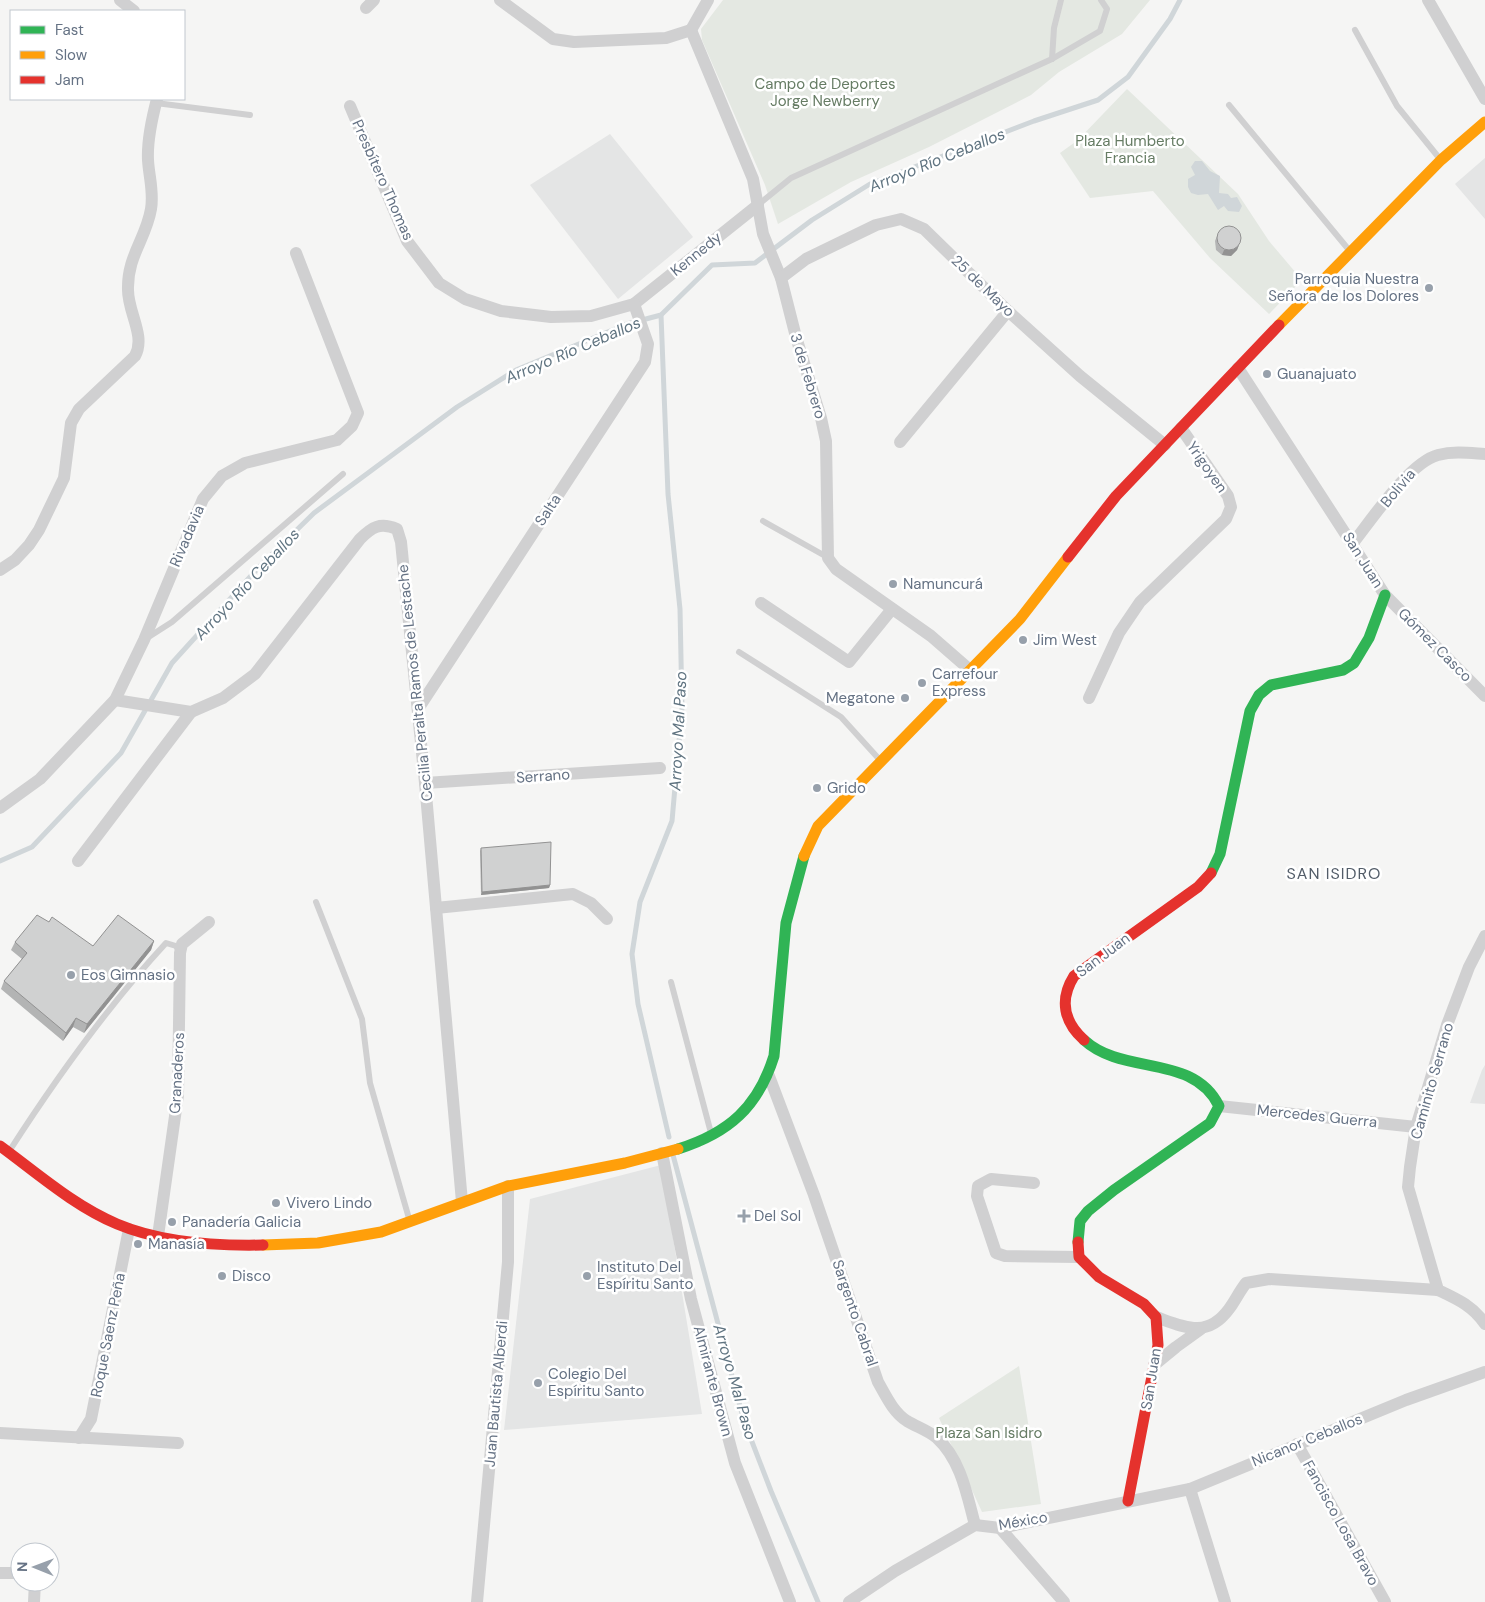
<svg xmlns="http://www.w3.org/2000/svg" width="1485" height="1602" viewBox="0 0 1485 1602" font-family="'DM Sans',sans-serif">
	<rect width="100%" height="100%" fill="#f5f5f4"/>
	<g fill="#e4e5e5">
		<path d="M 610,134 L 693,237 L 618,299 L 530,185 Z"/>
		<path d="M 1485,158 L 1485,219 L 1455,184 Z"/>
		<path d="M 1485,1065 L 1485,1104 L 1470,1103 L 1482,1070 Z"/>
		<path d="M 661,1165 L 702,1414 L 504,1430 L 530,1199 Z"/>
	</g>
	<g fill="#e4e8e2">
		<path d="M 723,0 L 1150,0 L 1122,34 L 1059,72 L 1031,95 L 929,147 L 851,182 L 778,224 L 765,185 L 702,40 L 701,29 Z"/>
		<path d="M 1127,89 L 1238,194 L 1269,241 L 1302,280 L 1269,314 L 1210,258 L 1153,191 L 1090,198 L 1060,153 L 1078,140 Z"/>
		<path d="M 1019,1366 L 1041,1504 L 982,1512 L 939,1418 Z"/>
	</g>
	<path fill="#d0d6d9" d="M 1195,161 L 1202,161 L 1210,171 L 1220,176 L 1219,193 L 1228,194 L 1231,198 L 1237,197 L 1242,206 L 1239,212 L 1228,211 L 1224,206 L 1218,210 L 1208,194 L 1198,195 L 1191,193 L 1188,187 L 1188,179 L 1195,175 L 1191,167 Z"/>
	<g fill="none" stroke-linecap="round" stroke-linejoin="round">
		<g stroke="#d0d6d9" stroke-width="5">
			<path d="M 661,315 L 668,494 L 680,609 L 682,708 L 672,821 L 640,902 L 632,954 L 638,1004 L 669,1137"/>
			<path d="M 0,861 L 32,847 L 121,753 L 172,663 L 259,567 L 314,513 L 457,407 L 516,370 L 627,324 L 661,315 L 712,265 L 755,263 L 812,220 L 870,184 L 1034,121 L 1098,100 L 1128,77 L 1170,19 L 1180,0"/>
			<path d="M 673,1155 L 744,1421 L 771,1491 L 818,1602"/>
		</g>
		<g stroke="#d0d0d1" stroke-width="6">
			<path d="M 1355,30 L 1397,106 L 1440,159"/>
			<path d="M 1052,59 L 1054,28 L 1061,0"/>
			<path d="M 156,103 L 250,115"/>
			<path d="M 1229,105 L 1349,250"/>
			<path d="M 758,205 L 791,178 L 1052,59 L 1100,31 L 1107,9 L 1101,0"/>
			<path d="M 763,521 L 827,557"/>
			<path d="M 147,638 L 172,622 L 343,474"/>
			<path d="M 739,652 L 841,717 L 879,759"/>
			<path d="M 316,902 L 362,1019 L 370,1083 L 410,1222"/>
			<path d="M 671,982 L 711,1133"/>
			<path d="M 10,1150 C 57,1077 107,1007 166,943 L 176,946 L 180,952"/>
		</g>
		<g stroke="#d0d0d1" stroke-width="12">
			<path d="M 120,0 L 134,11"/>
			<path d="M 500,0 L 553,39 L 574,42 L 666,38 L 691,30"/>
			<path d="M 1428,0 L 1485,99"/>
			<path d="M 366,8 L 374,0"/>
			<path d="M 691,30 L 753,179 L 763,234 L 781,278 L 796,337 L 821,418 L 826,441 L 828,558 L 836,569 L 931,636 L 970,670"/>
			<path d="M 691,30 L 708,0"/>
			<path d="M 350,106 L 407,241 L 439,283 L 465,299 L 501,311 L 551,317 L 591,316 L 634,304 L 758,205"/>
			<path d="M 781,278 L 806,259 L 876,225 L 901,219 L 924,229 L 1008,311 L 1080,376 L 1165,445"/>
			<path d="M 1238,368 L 1385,595 L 1485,696"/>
			<path d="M 900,442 L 1008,311"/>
			<path d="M 1353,543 C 1372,519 1410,462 1438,455 C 1454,451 1469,453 1485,454"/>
			<path d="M 0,570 L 15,560 L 29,545 L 39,530 L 64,478 L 71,423 L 79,409 L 135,356 C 146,336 128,313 128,290 C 127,256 146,239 151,209 C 154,192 149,177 148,160 C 147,140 152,118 157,99"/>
			<path d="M 761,603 L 849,662 L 892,609"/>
			<path d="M 1089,698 L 1119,633 L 1140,602 L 1226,519 L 1231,507 L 1228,496 L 1181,428"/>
			<path d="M 115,700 L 191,712 L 223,698 L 255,674 L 360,539 C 372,527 380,522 397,529 L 401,542 L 425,783 L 462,1202"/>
			<path d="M 418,709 L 645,362 L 648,344 L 634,304"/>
			<path d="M 425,783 L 660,768"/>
			<path d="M 0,808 L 40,779 L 115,700 L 144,640 L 203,499 L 222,476 L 245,463 L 337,440 L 352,426 L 358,413 L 296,253"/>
			<path d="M 78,861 L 191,712"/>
			<path d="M 436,908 L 573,894 L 591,903 L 607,919"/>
			<path d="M 1485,936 L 1469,967 L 1447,1025 L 1416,1127 L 1410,1167 L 1408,1187 L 1438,1290 C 1457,1299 1473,1306 1485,1324"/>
			<path d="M 769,1076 L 814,1195 L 878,1382 C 886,1396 893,1412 907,1421 C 917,1427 929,1431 937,1438 C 961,1460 967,1495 975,1525"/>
			<path d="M 1219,1106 L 1416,1127"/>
			<path d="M 662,1153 L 691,1299 L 735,1463 L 790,1602"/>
			<path d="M 1034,1183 L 991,1179 L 978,1186 L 977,1196 L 996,1253 L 1005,1256 L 1079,1257"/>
			<path d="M 158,1236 L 178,1095 L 180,953 L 182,944 L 209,922"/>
			<path d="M 1156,1317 C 1184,1327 1207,1339 1229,1309 C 1235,1301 1239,1292 1246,1283 L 1269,1279 L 1438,1290"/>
			<path d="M 1154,1365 L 1176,1347 L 1201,1329"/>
			<path d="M 0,1433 L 178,1443"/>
			<path d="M 79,1438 L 91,1419 L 129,1229"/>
			<path d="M 1297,1444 L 1385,1602"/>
			<path d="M 1190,1489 L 1225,1602"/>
			<path d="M 1000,1528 L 1064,1602"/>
			<path d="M 0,1573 L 20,1573"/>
			<path d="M 34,1602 L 35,1582"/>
			<path d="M 477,1602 L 508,1262 L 508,1186"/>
			<path d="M 849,1602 L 895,1571 L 975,1525 L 1000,1528 L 1190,1489 L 1406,1400 L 1485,1372"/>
		</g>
		<g stroke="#30b455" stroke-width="11">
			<path d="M 1211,873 L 1220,854 L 1250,711 L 1259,695 L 1271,685 L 1343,670 L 1354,663 L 1369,638 L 1385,595"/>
			<path d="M 678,1149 C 729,1133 758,1107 774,1056 L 786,923 L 804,856"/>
			<path d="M 1078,1242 L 1080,1221 L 1088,1211 L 1114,1190 L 1210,1123 L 1219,1106 C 1193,1053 1123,1076 1084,1040"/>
		</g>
		<g stroke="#ff9f0a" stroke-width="11">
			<path d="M 1279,325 L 1441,160 L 1485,122"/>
			<path d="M 804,856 L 818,826 L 1020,619 L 1068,557"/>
			<path d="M 263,1245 L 318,1243 L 381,1232 L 508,1186 L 625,1163 L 678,1149"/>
		</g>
		<g stroke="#e5322d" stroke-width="11">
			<path d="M 1068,557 L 1116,496 L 1279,325"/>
			<path d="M 1084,1040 C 1064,1022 1059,1000 1074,976 L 1198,887 L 1211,873"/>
			<path d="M 0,1146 C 37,1173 74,1206 117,1224 C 162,1243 215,1246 263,1245"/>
			<path d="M 1078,1242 L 1079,1257 L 1099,1277 L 1144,1304 L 1156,1317 L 1158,1345 L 1128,1501"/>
		</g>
	</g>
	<g fill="#b3b4b4">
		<path d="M 1217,236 L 1239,245 L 1237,250 L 1231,256 L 1222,255 L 1216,250 L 1215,241 Z"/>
		<path d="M 481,848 L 550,885 L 549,888 L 481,895 L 480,851 Z"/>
		<path d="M 49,922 L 93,946 L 154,941 L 151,950 L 84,1033 L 73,1027 L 63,1041 L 1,989 L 4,981 L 22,959 L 11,950 L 15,942 Z"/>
	</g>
	<g fill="#929292">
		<path d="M 1239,245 L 1237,250 L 1231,256 L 1222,255 L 1224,250 Z"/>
		<path d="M 550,885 L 549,888 L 481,895 L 482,892 Z"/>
		<path d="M 154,941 L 151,950 L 84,1033 L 87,1024 Z"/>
		<path d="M 76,1018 L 73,1027 L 63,1041 L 66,1033 Z"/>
	</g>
	<g fill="#d0d1d1" stroke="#929292">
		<circle cx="1229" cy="238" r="12"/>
		<path d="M 551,842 L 550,885 L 482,892 L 481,848 Z"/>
		<path d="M 37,915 L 49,922 L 52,917 L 93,946 L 118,915 L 154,941 L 87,1024 L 76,1018 L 66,1033 L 4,981 L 27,953 L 15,942 Z"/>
	</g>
	<g fill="#97a0ab" stroke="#fff" stroke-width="2">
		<circle cx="1429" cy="288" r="5"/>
		<circle cx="1267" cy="374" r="5"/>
		<circle cx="893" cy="584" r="5"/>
		<circle cx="1023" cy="640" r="5"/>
		<circle cx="922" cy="683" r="5"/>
		<circle cx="905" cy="698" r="5"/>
		<circle cx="817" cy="788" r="5"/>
		<circle cx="71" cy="975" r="5"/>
		<circle cx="276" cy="1203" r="5"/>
		<path d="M741.5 1208.5h5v5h5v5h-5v5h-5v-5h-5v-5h5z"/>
		<circle cx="172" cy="1222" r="5"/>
		<circle cx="138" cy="1244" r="5"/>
		<circle cx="222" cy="1276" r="5"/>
		<circle cx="587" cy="1276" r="5"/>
		<circle cx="538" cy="1383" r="5"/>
	</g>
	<g text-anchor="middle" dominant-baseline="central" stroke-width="5" stroke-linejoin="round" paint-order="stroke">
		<g font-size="15" fill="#667c64" stroke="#fff">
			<text x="825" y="84">Campo de Deportes<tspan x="825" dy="17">Jorge Newberry</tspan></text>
			<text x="1130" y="141">Plaza Humberto<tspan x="1130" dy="17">Francia</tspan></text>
			<text x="989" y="1433">Plaza San Isidro</text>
		</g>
		<g font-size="15" fill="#657284" stroke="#fff">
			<text transform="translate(383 180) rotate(66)">Presbítero Thomas</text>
			<text transform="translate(696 254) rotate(-39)">Kennedy</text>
			<text transform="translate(983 286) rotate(44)">25 de Mayo</text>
			<text transform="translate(808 376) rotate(73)">3 de Febrero</text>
			<text transform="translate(1207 467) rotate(55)">Yrigoyen</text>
			<text transform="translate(1398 488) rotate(-50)">Bolivia</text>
			<text transform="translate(548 510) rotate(-57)">Salta</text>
			<text transform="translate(187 536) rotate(-67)">Rivadavia</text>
			<text transform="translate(1363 560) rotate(58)">San Juan</text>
			<text transform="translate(1435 645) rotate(45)">Gómez Casco</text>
			<text transform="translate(415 683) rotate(-96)">Cecilia Peralta Ramos de Lestache</text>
			<text transform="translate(543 776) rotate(-4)">Serrano</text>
			<text transform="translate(1103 955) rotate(-37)">San Juan</text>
			<text transform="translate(177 1073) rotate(-87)">Granaderos</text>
			<text transform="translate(1432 1081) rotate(-74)">Caminito Serrano</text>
			<text transform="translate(1317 1116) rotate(6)">Mercedes Guerra</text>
			<text transform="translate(855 1313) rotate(71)">Sargento Cabral</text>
			<text transform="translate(108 1335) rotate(-79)">Roque Saenz Peña</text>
			<text transform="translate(1151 1379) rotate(-81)">San Juan</text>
			<text transform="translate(713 1381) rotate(75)">Almirante Brown</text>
			<text transform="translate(496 1394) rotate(-85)">Juan Bautista Alberdi</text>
			<text transform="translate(1307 1440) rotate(-22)">Nicanor Ceballos</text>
			<text transform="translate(1023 1521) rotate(-10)">México</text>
			<text transform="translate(1341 1523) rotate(61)">Fancisco Losa Bravo</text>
		</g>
		<g font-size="15" fill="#657284" stroke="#fff" text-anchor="start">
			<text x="1419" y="279" text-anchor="end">Parroquia Nuestra<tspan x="1419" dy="17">Señora de los Dolores</tspan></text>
			<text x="1277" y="374">Guanajuato</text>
			<text x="903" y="584">Namuncurá</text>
			<text x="1033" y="640">Jim West</text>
			<text x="932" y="674">Carrefour<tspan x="932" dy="17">Express</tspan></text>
			<text x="895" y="698" text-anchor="end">Megatone</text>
			<text x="827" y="788">Grido</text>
			<text x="81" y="975">Eos Gimnasio</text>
			<text x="286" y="1203">Vivero Lindo</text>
			<text x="754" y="1216">Del Sol</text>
			<text x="182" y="1222">Panadería Galicia</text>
			<text x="148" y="1244">Manasía</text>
			<text x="597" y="1267">Instituto Del<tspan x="597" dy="17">Espíritu Santo</tspan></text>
			<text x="232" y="1276">Disco</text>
			<text x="548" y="1374">Colegio Del<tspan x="548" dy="17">Espíritu Santo</tspan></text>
		</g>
		<g font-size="16" font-style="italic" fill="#607481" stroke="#fff">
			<text transform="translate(937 160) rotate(-22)">Arroyo Río Ceballos</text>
			<text transform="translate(573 350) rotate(-23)">Arroyo Río Ceballos</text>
			<text transform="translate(247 584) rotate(-47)">Arroyo Río Ceballos</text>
			<text transform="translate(678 731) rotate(-87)">Arroyo Mal Paso</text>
			<text transform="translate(735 1382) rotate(74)">Arroyo Mal Paso</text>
		</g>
		<g font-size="16" letter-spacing="1" fill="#535d69" stroke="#fff">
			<text x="1334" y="873">SAN ISIDRO</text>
		</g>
	</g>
	<rect x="10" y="10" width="175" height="90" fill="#ffffff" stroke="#c1c7ce"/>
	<rect x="20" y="26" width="25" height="8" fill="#30b455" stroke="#c1c7ce"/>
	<text x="55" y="35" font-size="15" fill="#657284">Fast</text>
	<rect x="20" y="51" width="25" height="8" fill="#ff9f0a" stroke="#c1c7ce"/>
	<text x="55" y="60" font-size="15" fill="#657284">Slow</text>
	<rect x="20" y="76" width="25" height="8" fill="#e5322d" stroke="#c1c7ce"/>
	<text x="55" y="85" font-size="15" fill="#657284">Jam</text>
	<g transform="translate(35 1567) rotate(271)"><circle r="24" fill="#ffffff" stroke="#c1c7ce"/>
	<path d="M0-4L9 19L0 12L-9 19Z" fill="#97a0ab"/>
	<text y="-8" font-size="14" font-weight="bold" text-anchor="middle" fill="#657284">N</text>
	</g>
</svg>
